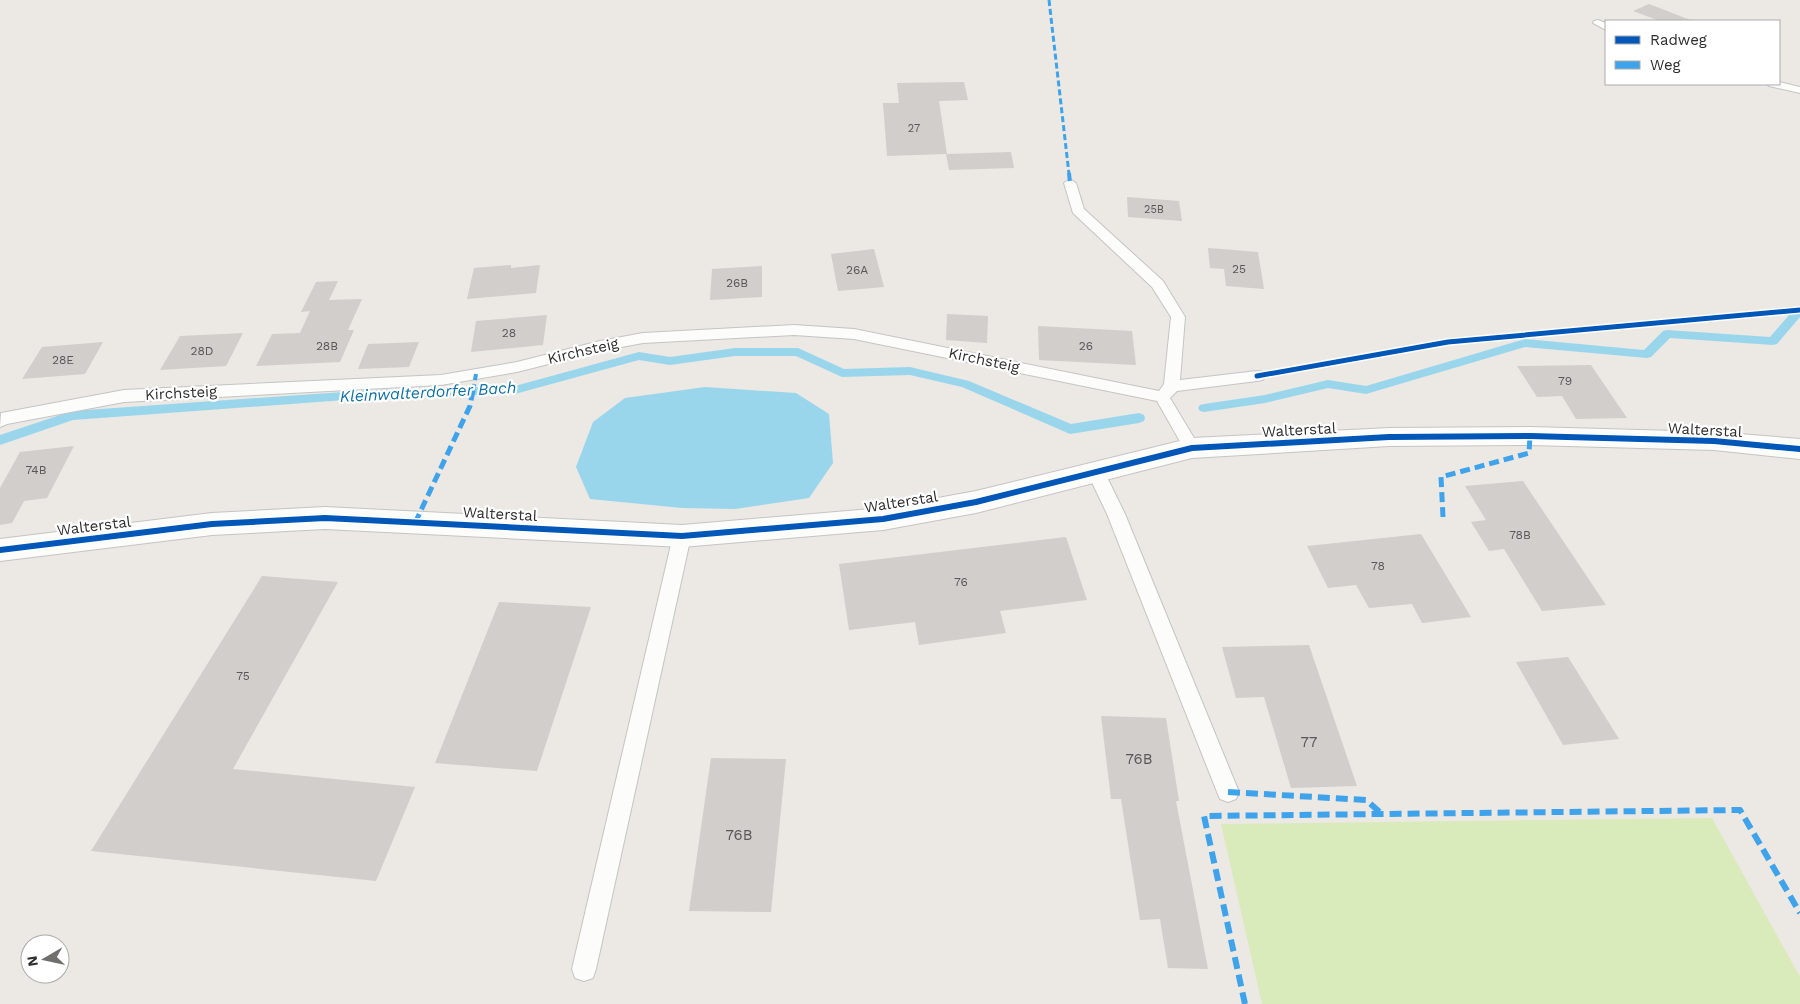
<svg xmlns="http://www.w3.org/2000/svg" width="1800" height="1004" viewBox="0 0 1800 1004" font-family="'Work Sans',sans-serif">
	<rect width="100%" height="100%" fill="#ece8e4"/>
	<path fill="#d9eabb" d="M 1712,818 L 1800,977 L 1800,1004 L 1262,1004 L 1221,824 Z"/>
	<path fill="#99d6ec" d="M 705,387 L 796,393 L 829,414 L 833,463 L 809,498 L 735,509 L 682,508 L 590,499 L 576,467 L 593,422 L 625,398 Z"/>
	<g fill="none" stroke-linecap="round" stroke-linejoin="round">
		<g fill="#99d6ec" fill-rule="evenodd">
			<path d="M 1800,306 L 1800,317 L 1777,344 L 1773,345 L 1670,338 L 1651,357 L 1647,358 L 1525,347 L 1366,394 L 1328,388 L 1265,403 L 1204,412 L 1200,411 L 1198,408 L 1200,405 L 1204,404 L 1265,395 L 1328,380 L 1366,386 L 1525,339 L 1644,350 L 1663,331 L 1667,330 L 1770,337 L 1796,307 Z"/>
			<path d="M 735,348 L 798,348 L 844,369 L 910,367 L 969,381 L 1071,424 L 1139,413 L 1144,415 L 1145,418 L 1144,421 L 1139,423 L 1070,434 L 962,387 L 910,375 L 842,377 L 796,356 L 735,356 L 670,365 L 639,360 L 515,394 L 372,398 L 73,420 L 0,445 L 0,435 L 72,411 L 372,390 L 515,386 L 639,352 L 670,357 Z"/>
		</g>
	</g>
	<g fill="#d1cecb">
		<path d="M 1649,4 L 1693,21 L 1660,21 L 1633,11 Z"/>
		<path d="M 964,82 L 968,100 L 939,101 L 947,154 L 1011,152 L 1014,168 L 949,170 L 946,154 L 887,156 L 883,103 L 899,103 L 897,83 Z"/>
		<path d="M 1127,197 L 1179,201 L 1182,221 L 1128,217 Z"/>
		<path d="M 1208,248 L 1258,252 L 1264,289 L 1226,286 L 1224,269 L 1210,268 Z"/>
		<path d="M 874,249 L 884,287 L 838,291 L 831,254 Z"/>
		<path d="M 511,265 L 511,268 L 540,265 L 536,293 L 467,299 L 474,268 Z"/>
		<path d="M 762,266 L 762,297 L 710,300 L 712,269 Z"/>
		<path d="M 338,281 L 329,300 L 362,299 L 348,330 L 354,330 L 340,362 L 256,366 L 272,334 L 300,333 L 310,311 L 301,312 L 316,282 Z"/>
		<path d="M 947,314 L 988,316 L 987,343 L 946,340 Z"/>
		<path d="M 547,315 L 543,345 L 471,352 L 476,321 Z"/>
		<path d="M 1038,326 L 1132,331 L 1136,365 L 1039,360 Z"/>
		<path d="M 243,333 L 226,366 L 160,370 L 180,336 Z"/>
		<path d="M 103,342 L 85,374 L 22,379 L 42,347 Z"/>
		<path d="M 419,342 L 409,367 L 358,369 L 368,344 Z"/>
		<path d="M 1591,365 L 1627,418 L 1576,419 L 1562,396 L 1537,397 L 1517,366 Z"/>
		<path d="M 74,446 L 47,498 L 24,501 L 12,523 L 0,525 L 0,488 L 20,452 Z"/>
		<path d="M 1523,481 L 1606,605 L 1542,611 L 1504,549 L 1489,551 L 1471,522 L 1486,520 L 1465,486 Z"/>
		<path d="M 1421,534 L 1471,617 L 1422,623 L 1412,604 L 1369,608 L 1356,585 L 1328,588 L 1307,546 Z"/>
		<path d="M 1066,537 L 1087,600 L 1000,611 L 1006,633 L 919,645 L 915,622 L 849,630 L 839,564 Z"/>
		<path d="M 262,576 L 338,582 L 233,769 L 415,787 L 376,881 L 91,851 Z"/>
		<path d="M 499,602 L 591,607 L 537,771 L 435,763 Z"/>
		<path d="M 1309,645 L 1357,786 L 1291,788 L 1264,697 L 1236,698 L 1222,647 Z"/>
		<path d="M 1568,657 L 1619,739 L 1563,745 L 1516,662 Z"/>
		<path d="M 1101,716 L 1166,718 L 1179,801 L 1176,801 L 1208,969 L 1168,968 L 1160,919 L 1140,920 L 1121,799 L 1111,799 Z"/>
		<path d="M 711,758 L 786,759 L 771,912 L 689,911 Z"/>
	</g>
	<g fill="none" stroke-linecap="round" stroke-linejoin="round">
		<defs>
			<g id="service">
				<path d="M 1598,20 L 1606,23 L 1606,30 L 1593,23 L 1594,21 Z"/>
				<path d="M 1779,82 L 1800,87 L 1800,93 L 1769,86 L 1767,84 L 1779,84 Z"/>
				<path d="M 1070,179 L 1076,183 L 1084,209 L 1163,281 L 1185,317 L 1180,380 L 1257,371 L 1263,372 L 1265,376 L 1263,380 L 1257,381 L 1177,391 L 1170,398 L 1200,448 L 1198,452 L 1192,454 L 1186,452 L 1157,401 L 854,339 L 794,335 L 643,343 L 600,351 L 517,372 L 441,385 L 124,402 L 7,424 L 0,427 L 1,413 L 124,390 L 441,375 L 517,362 L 600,341 L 643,333 L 794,325 L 854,329 L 1159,391 L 1164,384 L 1171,317 L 1152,287 L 1073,213 L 1064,183 Z"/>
				<path d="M 1096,466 L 1102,467 L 1125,514 L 1239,792 L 1236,799 L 1228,802 L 1220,799 L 1217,792 L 1107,514 L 1087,472 L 1090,467 Z"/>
				<path d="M 682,529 L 688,531 L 691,536 L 596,969 L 593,978 L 584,981 L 575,978 L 572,969 L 673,536 L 676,531 Z"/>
			</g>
			<path id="minor" d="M 1530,427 L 1714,432 L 1800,439 L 1800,459 L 1714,450 L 1530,445 L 1389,446 L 1192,458 L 976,513 L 883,530 L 682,547 L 325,529 L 212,535 L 0,561 L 0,539 L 212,513 L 325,507 L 682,525 L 883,508 L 976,491 L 1192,438 L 1389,428 Z"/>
		</defs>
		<use href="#service" stroke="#c5c4c5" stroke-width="2"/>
		<use href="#minor" stroke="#c5c4c5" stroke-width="2"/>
		<use href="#service" fill="#fcfcfb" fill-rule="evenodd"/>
		<use href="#minor" fill="#fcfcfb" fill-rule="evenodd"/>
		<path stroke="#3ea3eb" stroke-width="3" stroke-dasharray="6 3" stroke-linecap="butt" d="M 1049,0 L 1069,174"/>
		<g stroke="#3ea3eb" stroke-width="4" stroke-dasharray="8 4" stroke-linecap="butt">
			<path d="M 1069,173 L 1070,183"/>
			<path d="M 473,392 L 476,374"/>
		</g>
		<g stroke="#3ea3eb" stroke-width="5" stroke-dasharray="10 5" stroke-linecap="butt">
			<path d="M 1443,517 L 1441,477 L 1529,453 L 1530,436"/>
			<path d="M 415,523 L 470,406 L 473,390"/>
		</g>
		<g stroke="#3ea3eb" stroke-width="6" stroke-dasharray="12 6" stroke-linecap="butt">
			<path d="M 1228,792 L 1366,800 L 1382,814"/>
			<path d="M 1245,1004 L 1204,816 L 1740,810 L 1800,913"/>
		</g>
		<defs>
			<path id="cycleway-far1" d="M 1257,376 L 1448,342 L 1800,310"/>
			<path id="cycleway" d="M 0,550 L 212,524 L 325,518 L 682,536 L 883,519 L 976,502 L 1192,448 L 1389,437 L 1530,436 L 1714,441 L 1800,449"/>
		</defs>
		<use href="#cycleway-far1" stroke="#fff" stroke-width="8"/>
		<use href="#cycleway" stroke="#fff" stroke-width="9"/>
		<use href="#cycleway-far1" stroke="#0057b8" stroke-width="5"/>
		<use href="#cycleway" stroke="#0057b8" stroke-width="6"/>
	</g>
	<g text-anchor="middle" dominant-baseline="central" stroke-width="4.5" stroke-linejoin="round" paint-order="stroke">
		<g font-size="11" fill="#585857">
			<text x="914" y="128">27</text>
			<text x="1154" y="209">25B</text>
		</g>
		<g font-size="12" fill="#585857">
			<text x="1239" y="269">25</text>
			<text x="857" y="270">26A</text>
			<text x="737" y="283">26B</text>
			<text x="509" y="333">28</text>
			<text x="327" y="346">28B</text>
			<text x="1086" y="346">26</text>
			<text x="202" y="351">28D</text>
			<text x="63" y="360">28E</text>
			<text x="1565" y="381">79</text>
			<text x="36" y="470">74B</text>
			<text x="1520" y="535">78B</text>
			<text x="1378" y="566">78</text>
			<text x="961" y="582">76</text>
			<text x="243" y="676">75</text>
		</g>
		<g font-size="15" fill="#2e2e2e" stroke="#fff">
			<text transform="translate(583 351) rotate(-13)">Kirchsteig</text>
			<text transform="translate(984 360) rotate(12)">Kirchsteig</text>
			<text transform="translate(181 393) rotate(-3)">Kirchsteig</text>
			<text transform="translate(1299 430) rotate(-3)">Walterstal</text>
			<text transform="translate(1705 430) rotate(3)">Walterstal</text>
			<text transform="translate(901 502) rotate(-9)">Walterstal</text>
			<text transform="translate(500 514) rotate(3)">Walterstal</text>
			<text transform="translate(94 526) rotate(-7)">Walterstal</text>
		</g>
		<g font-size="15" fill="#585857">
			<text x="1309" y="742">77</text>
			<text x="1139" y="759">76B</text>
			<text x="739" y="835">76B</text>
		</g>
		<g font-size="16" font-style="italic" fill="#0d6fa3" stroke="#fff">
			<text transform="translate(428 392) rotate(-3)">Kleinwalterdorfer Bach</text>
		</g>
	</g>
	<rect x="1605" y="20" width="175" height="65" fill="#ffffff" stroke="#ababab"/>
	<rect x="1615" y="36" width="25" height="8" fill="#0057b8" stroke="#ababab"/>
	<text x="1650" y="45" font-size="15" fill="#2e2e2e">Radweg</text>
	<rect x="1615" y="61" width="25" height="8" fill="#3ea3eb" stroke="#ababab"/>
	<text x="1650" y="70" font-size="15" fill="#2e2e2e">Weg</text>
	<g transform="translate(45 959) rotate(261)"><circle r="24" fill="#ffffff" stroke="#ababab"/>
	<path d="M0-4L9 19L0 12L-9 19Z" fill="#706f6e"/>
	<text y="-8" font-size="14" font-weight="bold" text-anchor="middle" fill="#2e2e2e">N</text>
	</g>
</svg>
